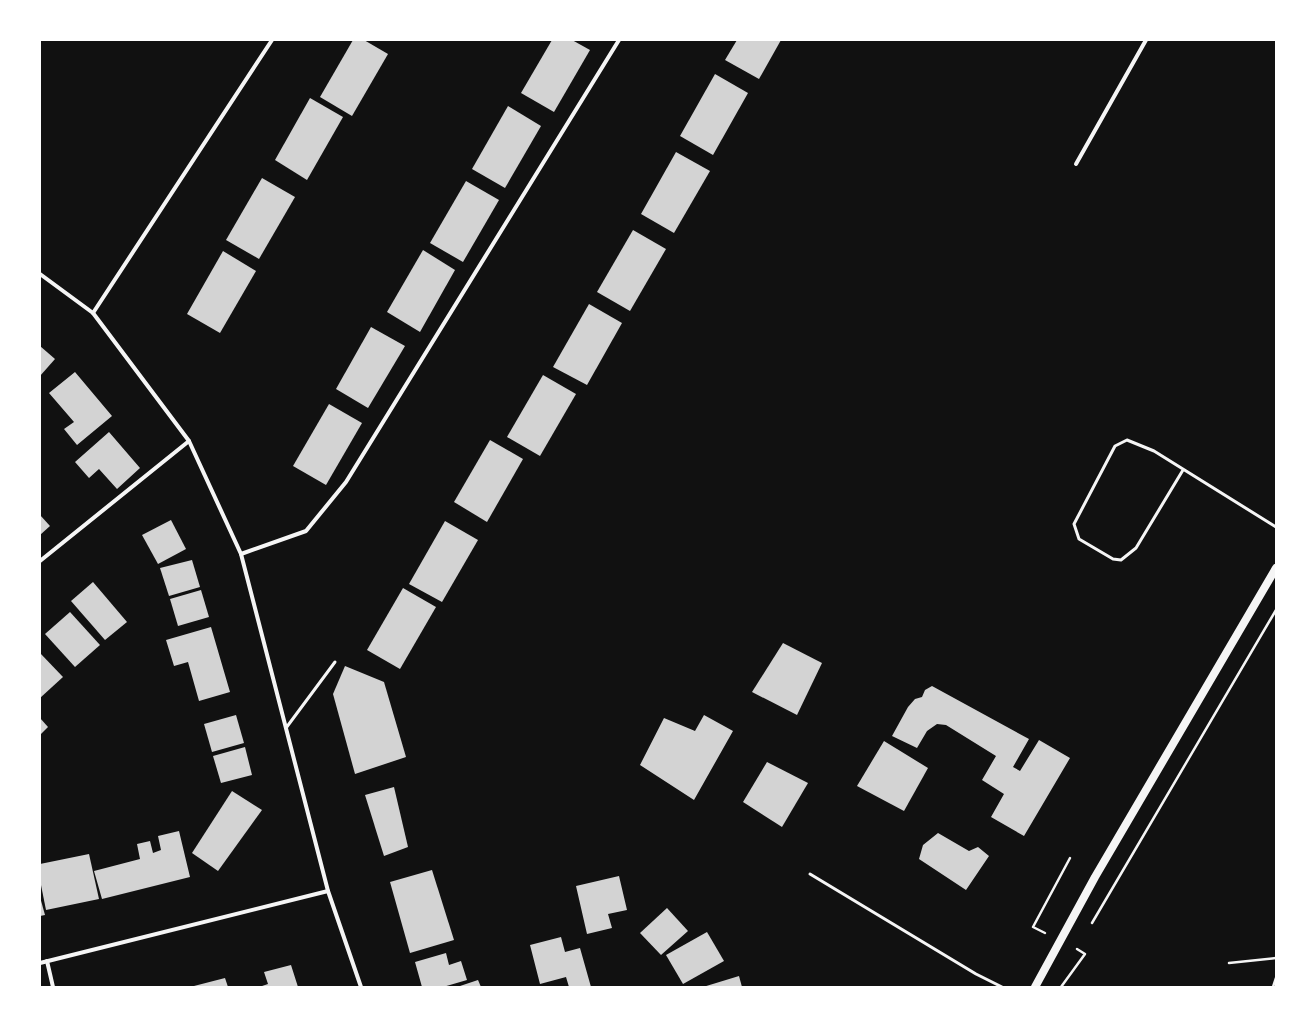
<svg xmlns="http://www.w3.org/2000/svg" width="1316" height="1027" viewBox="0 0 1316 1027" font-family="'Noto Serif',serif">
	<rect width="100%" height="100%" fill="#111"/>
	<g fill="#d3d3d3">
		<path d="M 353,40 L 364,40 L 388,54 L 352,116 L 320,97 Z"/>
		<path d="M 552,40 L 572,40 L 590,50 L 554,112 L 521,93 Z"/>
		<path d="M 737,40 L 781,40 L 759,79 L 725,60 Z"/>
		<path d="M 715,74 L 748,93 L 713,155 L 680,136 Z"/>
		<path d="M 310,98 L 343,117 L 307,180 L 275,160 Z"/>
		<path d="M 508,106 L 541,126 L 505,188 L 472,169 Z"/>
		<path d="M 676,152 L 710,171 L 674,233 L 641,214 Z"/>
		<path d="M 262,178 L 295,197 L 259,259 L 226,240 Z"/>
		<path d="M 466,181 L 499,200 L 463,262 L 430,243 Z"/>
		<path d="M 633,230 L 666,249 L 630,311 L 597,292 Z"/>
		<path d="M 423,250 L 455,270 L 420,332 L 387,312 Z"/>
		<path d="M 223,251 L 256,271 L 220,333 L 187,314 Z"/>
		<path d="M 589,304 L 622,323 L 587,385 L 553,367 Z"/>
		<path d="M 371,327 L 405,346 L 368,408 L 336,389 Z"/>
		<path d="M 40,346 L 55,359 L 40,376 Z"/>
		<path d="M 75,372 L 112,416 L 77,445 L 64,429 L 74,422 L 49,393 Z"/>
		<path d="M 543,375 L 576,394 L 540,456 L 507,437 Z"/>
		<path d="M 329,404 L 362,423 L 326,485 L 293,466 Z"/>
		<path d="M 109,432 L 140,468 L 117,489 L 99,469 L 89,478 L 75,462 Z"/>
		<path d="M 490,440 L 523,459 L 487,522 L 454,502 Z"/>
		<path d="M 40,515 L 50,526 L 40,535 Z"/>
		<path d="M 171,520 L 186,549 L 158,564 L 142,535 Z"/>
		<path d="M 445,521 L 478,540 L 442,602 L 409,584 Z"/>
		<path d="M 192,560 L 200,587 L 169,596 L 160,568 Z"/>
		<path d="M 93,582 L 127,622 L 105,640 L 71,601 Z"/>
		<path d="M 403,588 L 436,607 L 400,669 L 367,650 Z"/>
		<path d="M 201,590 L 209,617 L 178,626 L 170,599 Z"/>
		<path d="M 70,612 L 100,645 L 75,667 L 45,634 Z"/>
		<path d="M 211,627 L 230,692 L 199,701 L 188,662 L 174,666 L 166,640 Z"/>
		<path d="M 783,643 L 822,663 L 797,715 L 752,692 Z"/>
		<path d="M 40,653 L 63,677 L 40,698 Z"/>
		<path d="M 345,666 L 384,682 L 406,757 L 355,774 L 333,694 Z"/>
		<path d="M 932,686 L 1029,739 L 1013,767 L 1020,771 L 1039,740 L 1070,758 L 1024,836 L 991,817 L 1004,794 L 982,780 L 996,756 L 946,725 L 937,724 L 927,731 L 917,748 L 892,736 L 908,707 L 915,699 L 922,697 L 925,690 Z"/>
		<path d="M 236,715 L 244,743 L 212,752 L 204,724 Z"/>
		<path d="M 704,715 L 733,731 L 694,800 L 640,765 L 664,718 L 695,731 Z"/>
		<path d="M 40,718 L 48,727 L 40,735 Z"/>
		<path d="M 884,741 L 928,768 L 904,811 L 857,786 Z"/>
		<path d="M 245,747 L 252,775 L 221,783 L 213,756 Z"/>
		<path d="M 767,762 L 808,783 L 782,827 L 743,802 Z"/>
		<path d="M 394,787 L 408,847 L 384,856 L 365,795 Z"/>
		<path d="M 232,791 L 262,810 L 218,871 L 192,853 Z"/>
		<path d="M 179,831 L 190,877 L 102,899 L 94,871 L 140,859 L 137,844 L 150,841 L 153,853 L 161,850 L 158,836 Z"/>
		<path d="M 938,833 L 969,851 L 978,847 L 989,856 L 966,890 L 919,859 L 923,845 Z"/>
		<path d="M 89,854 L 99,899 L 46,910 L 40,880 L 40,864 Z"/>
		<path d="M 432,870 L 454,940 L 410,953 L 390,882 Z"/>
		<path d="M 619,876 L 627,910 L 608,914 L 612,928 L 587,934 L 576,886 Z"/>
		<path d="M 40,897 L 45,915 L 40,916 Z"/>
		<path d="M 667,908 L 688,931 L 661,955 L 640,933 Z"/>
		<path d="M 707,932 L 724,961 L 683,984 L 666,955 Z"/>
		<path d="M 561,937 L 565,952 L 580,948 L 591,987 L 569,987 L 566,977 L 540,984 L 530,945 Z"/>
		<path d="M 446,953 L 449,965 L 461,961 L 467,980 L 443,987 L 422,987 L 415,962 Z"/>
		<path d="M 291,965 L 298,987 L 259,987 L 268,984 L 264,972 Z"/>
		<path d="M 739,976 L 742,987 L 703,987 Z"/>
		<path d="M 225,978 L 228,987 L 194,987 L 194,986 Z"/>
		<path d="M 478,980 L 481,987 L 457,987 Z"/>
	</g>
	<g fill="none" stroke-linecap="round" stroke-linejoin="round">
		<g stroke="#f5f5f5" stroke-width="2.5">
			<path d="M 1092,923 L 1276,610"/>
			<path d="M 1045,933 L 1033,927 L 1070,858"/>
			<path d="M 1229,963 L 1276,958"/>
			<path d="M 1061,987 L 1085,954 L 1077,949"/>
			<path d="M 1273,987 L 1276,978"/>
		</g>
		<g stroke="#f5f5f5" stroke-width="3">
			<path d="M 1183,470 L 1136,548 L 1121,560 L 1113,559 L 1079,539 L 1074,524 L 1115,446 L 1127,440 L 1154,451 L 1276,527"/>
			<path d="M 286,728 L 335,662"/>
			<path d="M 810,874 L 976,974 L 1002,987"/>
		</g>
		<g stroke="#f5f5f5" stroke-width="4">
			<path d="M 1076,164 L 1146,40"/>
			<path d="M 40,274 L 93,313 L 189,441 L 241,554 L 328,891 L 361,987"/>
			<path d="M 93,313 L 272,40"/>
			<path d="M 241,554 L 306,531 L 346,482 L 619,40"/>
			<path d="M 40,561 L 189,441"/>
			<path d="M 47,961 L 53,987"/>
			<path d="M 40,963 L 328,891"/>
		</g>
		<path stroke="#f5f5f5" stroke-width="8" d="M 1035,987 L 1095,877 L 1276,568"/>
	</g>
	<rect width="1316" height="1027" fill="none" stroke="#ffffff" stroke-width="82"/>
</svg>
